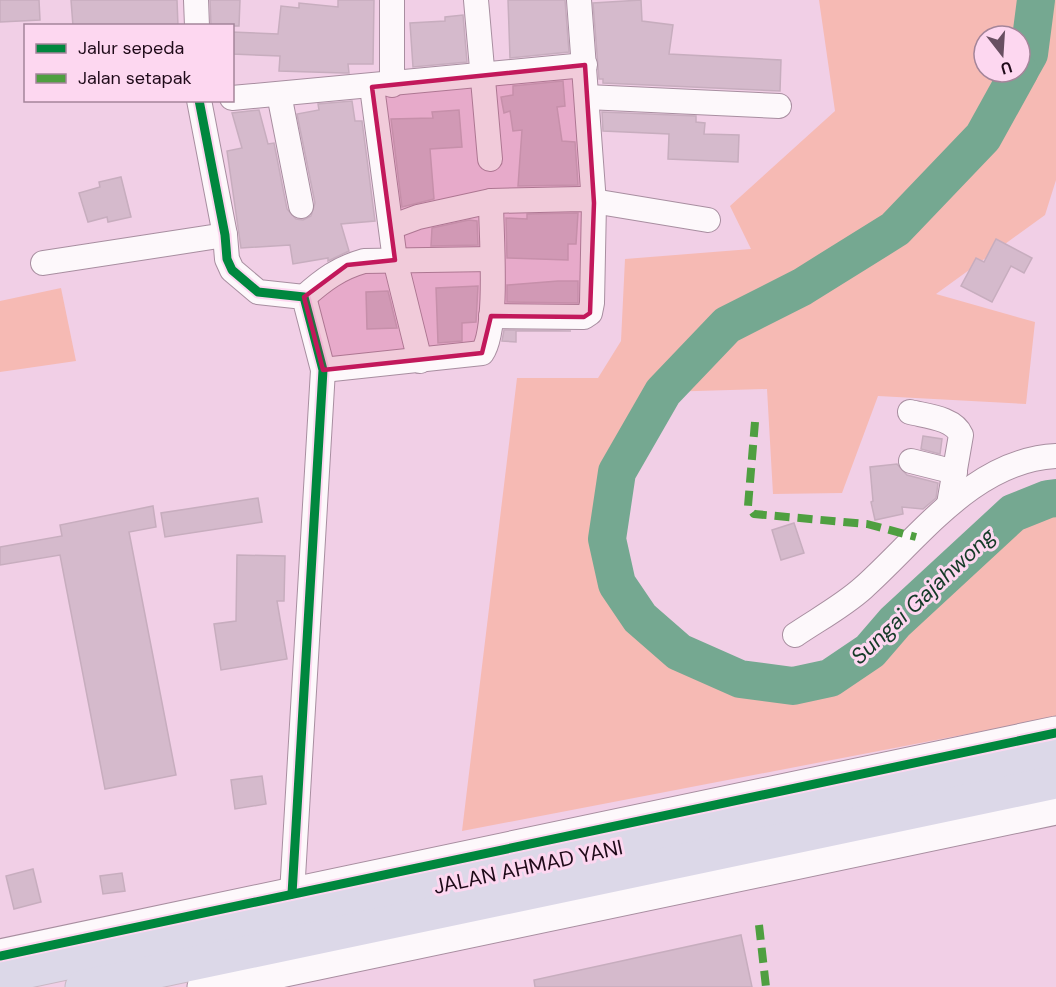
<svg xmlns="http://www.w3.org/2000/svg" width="1056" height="987" viewBox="0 0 1056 987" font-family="'DM Sans',sans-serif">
	<rect width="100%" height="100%" fill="#f1cfe6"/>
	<g fill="#f6bab4" fill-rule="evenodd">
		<path d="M 819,0 L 1056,0 L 1056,180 L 1045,215 L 936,294 L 1035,322 L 1026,404 L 878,396 L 842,493 L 773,494 L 767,389 L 663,392 L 607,539 L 640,618 L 679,652 L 830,678 L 870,651 L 895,622 L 967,553 L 1056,514 L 1056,717 L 462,831 L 517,378 L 598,378 L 621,341 L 625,259 L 751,249 L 730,206 L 835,111 ZM 984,36 L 1020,36 L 1020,72 L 984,72 Z"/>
		<path d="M 61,288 L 76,361 L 0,372 L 0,301 Z"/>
	</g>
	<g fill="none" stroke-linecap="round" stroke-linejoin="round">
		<g stroke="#75a891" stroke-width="38">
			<path d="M 1020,70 L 1029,54 L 1036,0"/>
			<path d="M 1019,72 L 983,137 L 895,229 L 802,287 L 727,325 L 663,392 L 617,472 L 607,539 L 617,584 L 640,618 L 679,652 L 740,679 L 793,686 L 830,678 L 870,651 L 895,622 L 1013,513 L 1048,499 L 1056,498"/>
		</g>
	</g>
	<g fill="#d5bacc" stroke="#c7adbe" stroke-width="1.5">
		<path d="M 0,0 L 39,0 L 40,20 L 0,22 Z"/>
		<path d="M 71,0 L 177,0 L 178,26 L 73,26 Z"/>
		<path d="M 210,0 L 240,0 L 239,26 L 211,26 Z"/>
		<path d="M 338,0 L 374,0 L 373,64 L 348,64 L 349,73 L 344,73 L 279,71 L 280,56 L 232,54 L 232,32 L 278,34 L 281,6 L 299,8 L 299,3 L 338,7 Z"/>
		<path d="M 508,0 L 565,0 L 569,52 L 510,58 Z"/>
		<path d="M 641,0 L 642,21 L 673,25 L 669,54 L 781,60 L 780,91 L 603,83 L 603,79 L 599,79 L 593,3 Z"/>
		<path d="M 463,15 L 467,62 L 413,67 L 410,23 L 445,21 L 445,17 Z"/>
		<path d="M 563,81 L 565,106 L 557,107 L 562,141 L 575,142 L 578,185 L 518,186 L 522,130 L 513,131 L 510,111 L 504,113 L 501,97 L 513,95 L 513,86 Z"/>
		<path d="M 352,101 L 355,121 L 362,121 L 375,221 L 341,224 L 349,251 L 328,261 L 328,258 L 293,264 L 290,245 L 241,248 L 227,151 L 242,148 L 232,113 L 259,110 L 268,144 L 274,143 L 287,209 L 296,219 L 303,220 L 311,216 L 315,203 L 297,114 L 319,110 L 318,104 Z"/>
		<path d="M 459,110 L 462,147 L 430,149 L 434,199 L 402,207 L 391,119 L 433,118 L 432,112 Z"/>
		<path d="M 602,112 L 696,116 L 696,122 L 705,123 L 704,134 L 739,135 L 738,162 L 668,159 L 669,134 L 603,131 Z"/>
		<path d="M 121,177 L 131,217 L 108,222 L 107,217 L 88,222 L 79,193 L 100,187 L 99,182 Z"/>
		<path d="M 578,213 L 576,244 L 568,244 L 568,260 L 507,258 L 506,218 L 527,219 L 527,214 Z"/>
		<path d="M 469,220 L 477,221 L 478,245 L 431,246 L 432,228 Z"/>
		<path d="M 996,239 L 1032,258 L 1024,273 L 1011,266 L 992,302 L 961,286 L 976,258 L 984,262 Z"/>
		<path d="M 558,281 L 578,281 L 578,303 L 507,302 L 507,285 Z"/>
		<path d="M 478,286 L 476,322 L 462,323 L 462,341 L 438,343 L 436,288 Z"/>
		<path d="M 388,291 L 397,328 L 367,329 L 366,292 Z"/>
		<path d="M 504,330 L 571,331 L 516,331 L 516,342 L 502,341 Z"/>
		<path d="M 923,436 L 942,439 L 940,454 L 921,449 Z"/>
		<path d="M 897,464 L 907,475 L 938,483 L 936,498 L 923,509 L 902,507 L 903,514 L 875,520 L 871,502 L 873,501 L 870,467 Z"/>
		<path d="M 258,498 L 262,522 L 165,537 L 161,513 Z"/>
		<path d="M 153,506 L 156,527 L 129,532 L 176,775 L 105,789 L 60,555 L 0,565 L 0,547 L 62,536 L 60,525 Z"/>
		<path d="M 794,523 L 804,553 L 781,560 L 772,530 Z"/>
		<path d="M 237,555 L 285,556 L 284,601 L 277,601 L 287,659 L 221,670 L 214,624 L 236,621 Z"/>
		<path d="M 262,776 L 266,804 L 235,809 L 231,780 Z"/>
		<path d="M 33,869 L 41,902 L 14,909 L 6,876 Z"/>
		<path d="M 122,873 L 125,891 L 103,894 L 100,876 Z"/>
		<path d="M 741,935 L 752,987 L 535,987 L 534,980 Z"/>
	</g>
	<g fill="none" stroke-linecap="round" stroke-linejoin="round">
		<defs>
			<g id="street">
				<path d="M 196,0 L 197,26"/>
				<path d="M 392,0 L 392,85"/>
				<path d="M 476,0 L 490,159"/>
				<path d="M 372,87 L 395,260 L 420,361"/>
				<path d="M 279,94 L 301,206"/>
				<path d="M 587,97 L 779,106"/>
				<path d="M 232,98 L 585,65"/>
				<path d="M 199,100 L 225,235 L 227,259 L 232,270 L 258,292 L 304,297 L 323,370 L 292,894"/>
				<path d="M 391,227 L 418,217 L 491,201 L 581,199 L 708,220"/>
				<path d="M 43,263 L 225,235"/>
				<path d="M 304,297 C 323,280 339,268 364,261 L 491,259"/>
				<path d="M 491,316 L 584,317 L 590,313 L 592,303 L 594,203 L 579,0"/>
				<path d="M 323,370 L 482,353 C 499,329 491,234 491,201"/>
				<path d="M 910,412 C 926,416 954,418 961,435 L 949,504"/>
				<path d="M 911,461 L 955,472"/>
				<path d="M 795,635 C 817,620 843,606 863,588 C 920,537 974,460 1056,456"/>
			</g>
			<g id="secondary">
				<path d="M 0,956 L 1056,733"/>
				<path d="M 204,987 L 1056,808"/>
			</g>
			<g id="highway">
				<path d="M 0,977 L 1056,754"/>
				<path d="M 82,987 L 1056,782"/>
			</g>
		</defs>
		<use href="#street" stroke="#a88ea0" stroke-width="26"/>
		<use href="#secondary" stroke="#a88ea0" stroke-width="35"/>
		<use href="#highway" stroke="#c9b8c4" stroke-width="35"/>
		<use href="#street" stroke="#fdf8fb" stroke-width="24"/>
		<use href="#secondary" stroke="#fdf8fb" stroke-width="33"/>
		<use href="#highway" stroke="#dcd8e8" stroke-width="33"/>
		<g stroke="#4f9f40" stroke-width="8" stroke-dasharray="15 8" stroke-linecap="butt">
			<path d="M 755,422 L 748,506 L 754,514 L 867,524 L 916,537"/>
			<path d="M 759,925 L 766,987"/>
		</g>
		<defs>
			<g id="cycleway">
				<path d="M 199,100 L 225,235 L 227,259 L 232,270 L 258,292 L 304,297 L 323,370 L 292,894"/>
				<path d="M 0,956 L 1056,733"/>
			</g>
		</defs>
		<use href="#cycleway" stroke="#fdd7f0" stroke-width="13"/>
		<use href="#cycleway" stroke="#00873e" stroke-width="9"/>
	</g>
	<path fill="#c2185b" fill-opacity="0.2" stroke="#c2185b" stroke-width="4.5" stroke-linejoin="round" d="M 585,65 L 594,203 L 590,313 L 584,317 L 491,316 L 482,353 L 323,370 L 304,297 L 347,265 L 395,260 L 372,87 Z"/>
	<g text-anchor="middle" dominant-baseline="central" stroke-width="6" stroke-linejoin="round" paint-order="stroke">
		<g font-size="21" fill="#1f0a19" stroke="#fdd7f0">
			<text transform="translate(528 867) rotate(-12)">JALAN AHMAD YANI</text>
		</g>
		<g font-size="22" font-style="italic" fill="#143a27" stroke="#fdd7f0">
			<text transform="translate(923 596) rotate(-43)">Sungai Gajahwong</text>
		</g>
	</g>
	<rect x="24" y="24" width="210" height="78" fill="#fdd7f0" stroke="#a4859a" stroke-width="1.5"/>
	<rect x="36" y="44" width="30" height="9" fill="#00873e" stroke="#a4859a" stroke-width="1.5"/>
	<text x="78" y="54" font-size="18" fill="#1f0a19">Jalur sepeda</text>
	<rect x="36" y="74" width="30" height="9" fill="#4f9f40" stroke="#a4859a" stroke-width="1.5"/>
	<text x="78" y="84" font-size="18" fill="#1f0a19">Jalan setapak</text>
	<g transform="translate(1002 54) rotate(163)"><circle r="28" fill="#fdd7f0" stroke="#a4859a" stroke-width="1.5"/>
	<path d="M0-4.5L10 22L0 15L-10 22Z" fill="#684f61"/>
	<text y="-9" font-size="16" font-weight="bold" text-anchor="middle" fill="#1f0a19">U</text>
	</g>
</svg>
